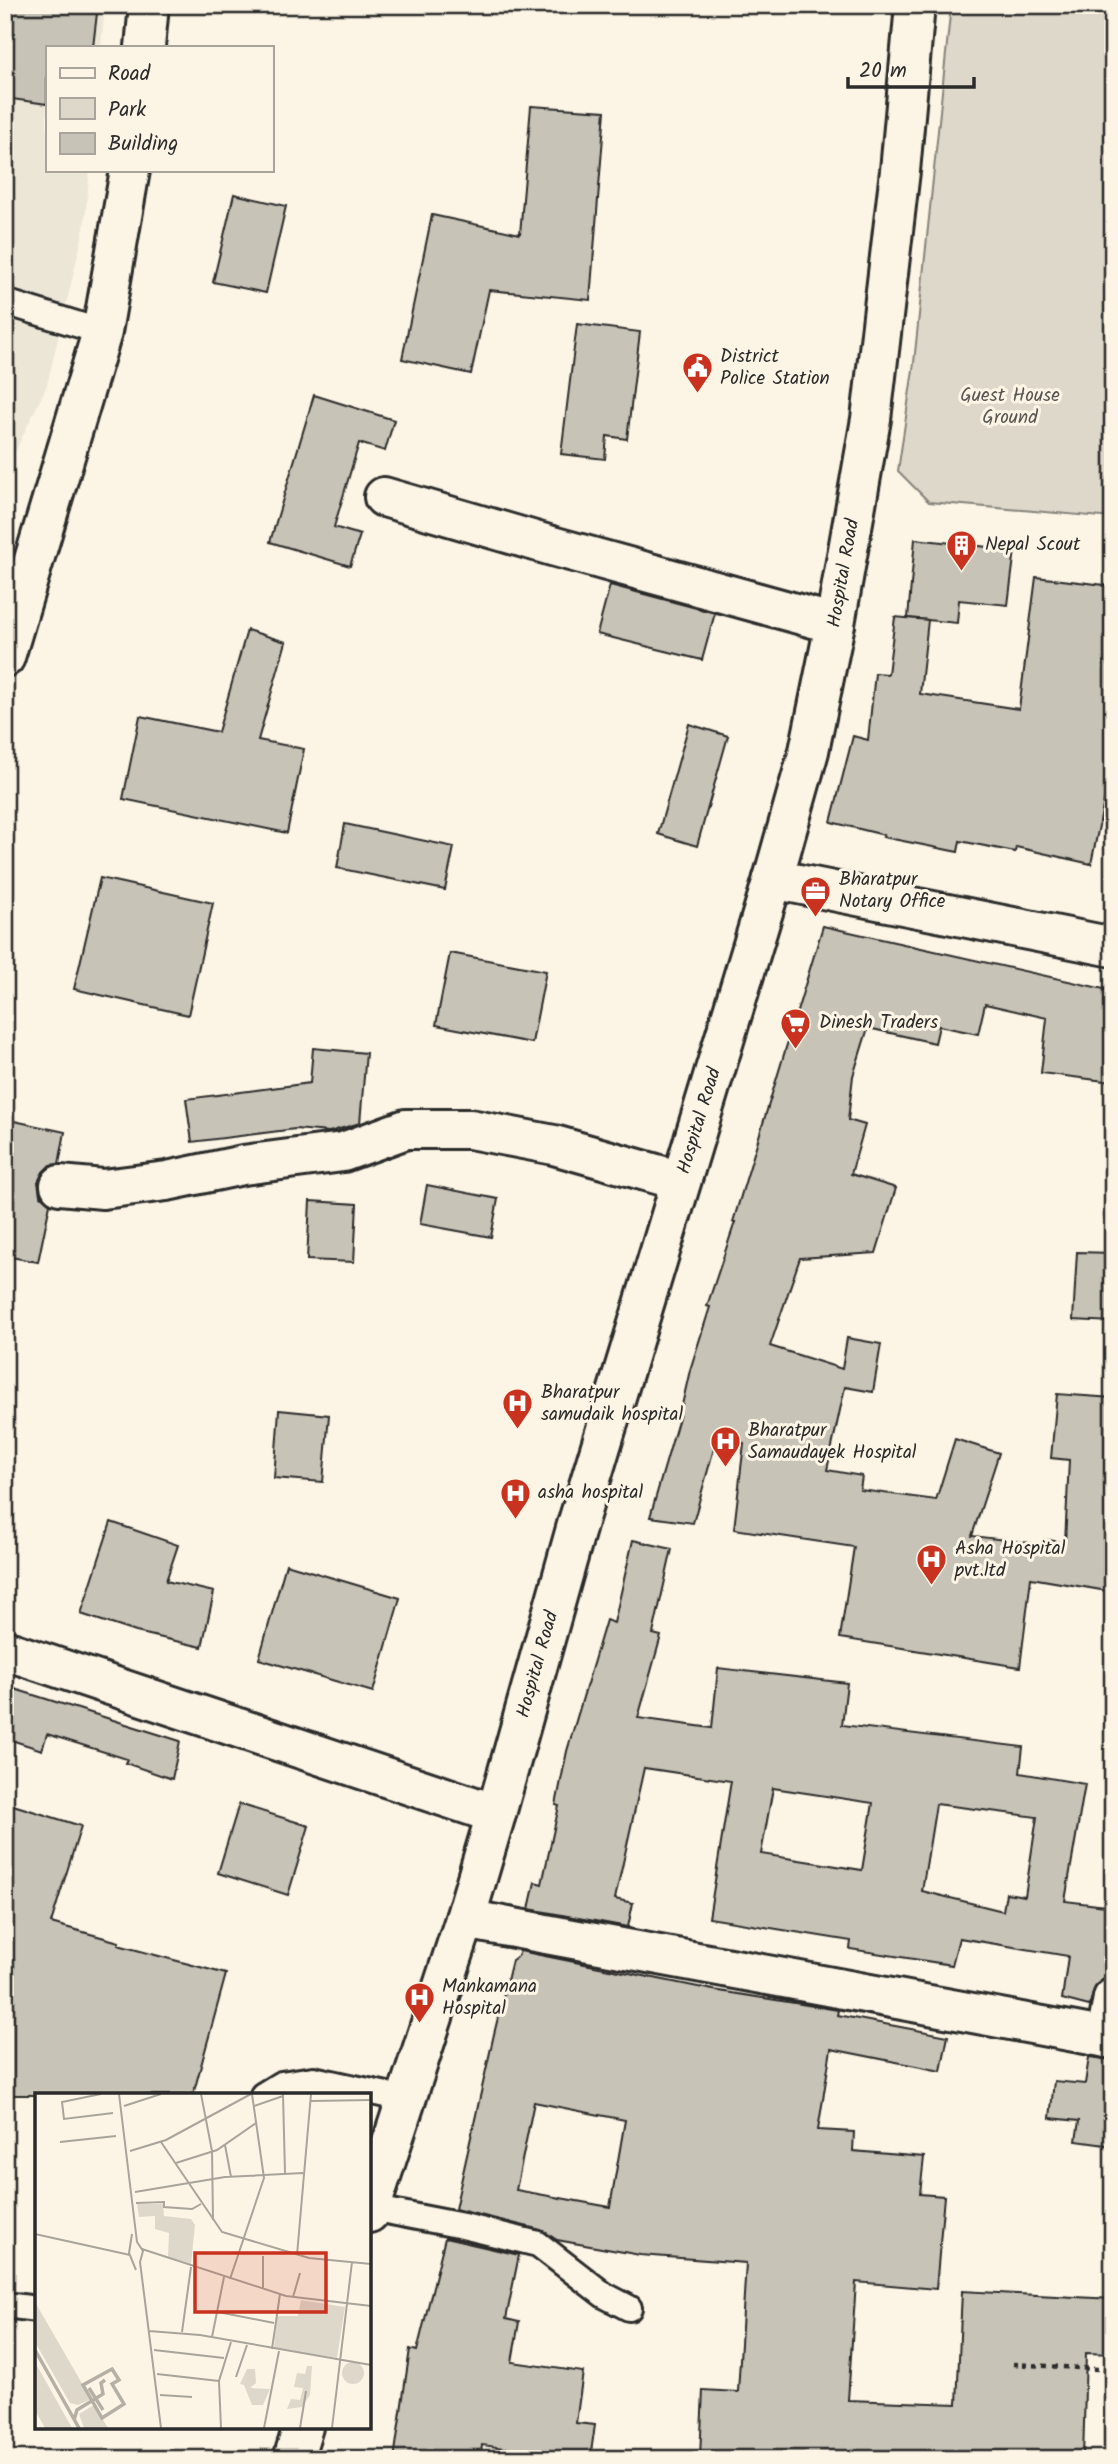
<svg xmlns="http://www.w3.org/2000/svg" width="1118" height="2464" viewBox="0 0 1118 2464" font-family="Kalam,sans-serif">
	<rect width="100%" height="100%" fill="#fcf5e5"/>
	<filter id="ink" filterUnits="userSpaceOnUse"><feTurbulence type="fractalNoise" baseFrequency=".0143" numOctaves="2"/><feDisplacementMap in="SourceGraphic" scale="14" xChannelSelector="R" yChannelSelector="G"/><feConvolveMatrix kernelMatrix="1 2 1 2 8 2 1 2 1" color-interpolation-filters="sRGB"/></filter>
	<g filter="url(#ink)">
		<path fill="#ece6d7" d="M 5,5 L 105,5 L 101,47 L 47,47 L 47,170 L 90,170 L 84,229 L 47,385 L 5,473 Z"/>
		<path fill="#ded8ca" stroke="#84827a" stroke-width="2" d="M 951,5 L 1113,5 L 1113,518 L 929,502 L 898,471 L 914,363 Z"/>
		<g fill="#c8c3b7" stroke="#2b2b2b" stroke-width="2" fill-rule="evenodd">
			<path d="M 5,5 L 33,5 L 97,13 L 93,47 L 47,47 L 47,104 L 5,98 Z"/>
			<path d="M 531,106 L 605,111 L 590,300 L 489,290 L 471,374 L 402,359 L 432,215 L 520,234 Z"/>
			<path d="M 234,194 L 286,206 L 266,293 L 213,282 Z"/>
			<path d="M 577,324 L 640,332 L 627,439 L 607,436 L 605,459 L 561,454 Z"/>
			<path d="M 314,395 L 394,420 L 385,451 L 359,443 L 334,527 L 360,535 L 350,566 L 270,542 Z"/>
			<path d="M 915,539 L 1015,550 L 1008,605 L 959,600 L 957,623 L 908,618 Z"/>
			<path d="M 1036,577 L 1113,586 L 1113,759 L 1091,864 L 1016,847 L 1015,852 L 960,841 L 958,852 L 883,837 L 884,835 L 831,822 L 853,736 L 868,740 L 875,673 L 888,674 L 895,617 L 928,620 L 920,694 L 1019,709 Z"/>
			<path d="M 610,585 L 715,613 L 702,660 L 597,634 Z"/>
			<path d="M 247,630 L 286,642 L 258,740 L 304,749 L 287,833 L 123,799 L 140,716 L 218,732 Z"/>
			<path d="M 689,724 L 728,736 L 697,846 L 658,834 Z"/>
			<path d="M 345,824 L 454,847 L 445,890 L 337,868 Z"/>
			<path d="M 100,878 L 213,903 L 188,1015 L 74,989 Z"/>
			<path d="M 823,926 L 1113,991 L 1113,1082 L 1041,1073 L 1047,1018 L 985,1004 L 978,1034 L 939,1026 L 935,1043 L 868,1028 L 853,1076 L 848,1120 L 865,1125 L 851,1174 L 896,1188 L 876,1253 L 800,1258 L 770,1346 L 842,1369 L 847,1338 L 881,1344 L 873,1392 L 845,1387 L 827,1470 L 862,1476 L 860,1490 L 936,1500 L 955,1439 L 999,1453 L 972,1536 L 1047,1545 L 1048,1540 L 1065,1543 L 1069,1460 L 1051,1458 L 1057,1394 L 1113,1398 L 1113,1592 L 1031,1578 L 1020,1667 L 840,1638 L 854,1547 L 734,1529 L 744,1443 L 717,1438 L 693,1523 L 650,1517 L 680,1414 L 690,1370 L 710,1307 L 707,1306 L 735,1222 L 733,1222 Z"/>
			<path d="M 450,953 L 546,971 L 532,1043 L 436,1025 Z"/>
			<path d="M 313,1048 L 366,1053 L 360,1123 L 329,1132 L 295,1129 L 192,1142 L 186,1099 L 310,1083 Z"/>
			<path d="M 5,1119 L 65,1132 L 59,1164 L 50,1165 L 43,1172 L 38,1182 L 40,1195 L 50,1204 L 38,1262 L 5,1256 Z"/>
			<path d="M 427,1185 L 498,1199 L 491,1237 L 420,1224 Z"/>
			<path d="M 310,1201 L 357,1204 L 354,1262 L 307,1260 Z"/>
			<path d="M 1077,1252 L 1113,1253 L 1113,1322 L 1073,1320 Z"/>
			<path d="M 279,1410 L 329,1415 L 323,1482 L 274,1478 Z"/>
			<path d="M 111,1522 L 178,1545 L 166,1581 L 214,1592 L 202,1647 L 136,1632 L 81,1614 Z"/>
			<path d="M 633,1540 L 672,1549 L 653,1634 L 661,1636 L 638,1718 L 712,1728 L 718,1668 L 847,1683 L 842,1725 L 1023,1747 L 1020,1773 L 1085,1784 L 1065,1901 L 1113,1907 L 1113,1932 L 1107,1977 L 1096,1985 L 1089,2006 L 1062,1999 L 1068,1956 L 959,1938 L 952,1965 L 850,1949 L 851,1941 L 709,1918 L 731,1781 L 644,1768 L 615,1899 L 633,1903 L 628,1927 L 529,1909 L 535,1882 L 542,1884 L 559,1806 L 556,1805 L 567,1751 L 606,1620 L 614,1623 ZM 773,1788 L 873,1803 L 862,1870 L 761,1854 ZM 936,1804 L 1037,1817 L 1025,1896 L 1006,1893 L 1003,1911 L 922,1891 Z"/>
			<path d="M 286,1564 L 400,1598 L 373,1692 L 259,1659 Z"/>
			<path d="M 5,1686 L 180,1741 L 172,1779 L 125,1763 L 127,1759 L 47,1734 L 42,1750 L 5,1738 Z"/>
			<path d="M 239,1804 L 309,1826 L 288,1895 L 218,1873 Z"/>
			<path d="M 13,1805 L 81,1826 L 51,1923 L 119,1942 L 118,1945 L 226,1974 L 193,2095 L 5,2095 L 5,1830 Z"/>
			<path d="M 520,1951 L 713,1990 L 838,2010 L 837,2015 L 948,2036 L 941,2071 L 831,2049 L 818,2130 L 854,2132 L 853,2151 L 924,2157 L 920,2194 L 944,2196 L 936,2289 L 856,2282 L 848,2400 L 957,2404 L 962,2291 L 1113,2299 L 1113,2354 L 1086,2353 L 1083,2459 L 700,2457 L 703,2390 L 738,2392 L 746,2263 L 640,2255 L 557,2240 L 541,2230 L 455,2209 L 494,2034 L 512,1960 L 518,1956 ZM 534,2102 L 625,2120 L 610,2207 L 516,2190 Z"/>
			<path d="M 1089,2057 L 1113,2060 L 1113,2146 L 1076,2141 L 1079,2121 L 1050,2118 L 1054,2081 L 1085,2084 Z"/>
			<path d="M 445,2238 L 519,2255 L 506,2319 L 519,2322 L 512,2362 L 583,2372 L 576,2423 L 595,2425 L 590,2459 L 482,2445 L 480,2459 L 394,2459 L 410,2349 L 417,2351 Z"/>
		</g>
		<g fill="none" stroke-linecap="round" stroke-linejoin="round">
			<defs>
				<g id="lane">
					<path d="M 5,302 L 102,332"/>
					<path d="M 263,2095 L 281,2084 L 313,2079 L 405,2099"/>
					<path d="M 371,2208 L 463,2226 L 538,2244 L 604,2295 L 629,2308"/>
					<path d="M 5,2305 L 37,2309"/>
				</g>
				<g id="street">
					<path d="M 145,47 L 149,5"/>
					<path d="M 384,497 L 552,546 L 835,624"/>
					<path d="M 5,657 L 102,332 L 130,170"/>
					<path d="M 773,879 L 1113,947"/>
					<path d="M 60,1185 L 103,1189 L 167,1181 L 243,1165 L 343,1152 L 406,1129 L 470,1129 L 554,1145 L 681,1181"/>
					<path d="M 5,1650 L 496,1814"/>
					<path d="M 465,1919 L 1113,2039"/>
					<path d="M 1106,2038 L 1113,1998"/>
				</g>
				<g id="secondary">
					<path id="s1" d="M 369,2213 L 465,1919 L 496,1814 L 577,1525 L 773,879 L 809,751 L 835,624 L 871,419 L 900,171 L 915,5"/>
					<path d="M 293,2459 L 303,2427"/>
				</g>
			</defs>
			<use href="#lane" stroke="#2b2b2b" stroke-width="30"/>
			<use href="#street" stroke="#2b2b2b" stroke-width="44"/>
			<use href="#secondary" stroke="#2b2b2b" stroke-width="44"/>
			<path stroke="#2b2b2b" stroke-width="4.5" stroke-dasharray="5 5" stroke-linecap="butt" d="M 1013,2364 L 1113,2370"/>
			<use href="#lane" stroke="#fcf5e5" stroke-width="24"/>
			<use href="#street" stroke="#fcf5e5" stroke-width="38"/>
			<use href="#secondary" stroke="#fcf5e5" stroke-width="38"/>
		</g>
	</g>
	<defs>
		<symbol id="civic-pin" viewBox="-11 -11 22 30"><path d="M0 17L-7.5 6A9.5 9.5 0 1 1 7.5 6Z" fill="#c8321e" stroke="#fcf5e5"/><path d="M-.6-6.5H3V-4.5H.6V-3L4-1V1h2V6H-6V1h2V-1L-.6-3ZM-1.2 2.5V6h2.4V2.5Z" fill="#fff"/></symbol>
		<symbol id="building-pin" viewBox="-11 -11 22 30"><path d="M0 17L-7.5 6A9.5 9.5 0 1 1 7.5 6Z" fill="#c8321e" stroke="#fcf5e5"/><path d="M-4-6H4V6H1V3H-1V6H-4ZM-2.5-4.3h1.7v1.8h-1.7ZM.8-4.3h1.7v1.8H.8ZM-2.5-1h1.7V.8h-1.7ZM.8-1h1.7V.8H.8Z" fill="#fff"/></symbol>
		<symbol id="office-pin" viewBox="-11 -11 22 30"><path d="M0 17L-7.5 6A9.5 9.5 0 1 1 7.5 6Z" fill="#c8321e" stroke="#fcf5e5"/><path d="M-6-3h4V-5.5h4V-3h4V5H-6ZM-1-4.5V-3h2v-1.5ZM-6 0V1H6V0Z" fill="#fff"/></symbol>
		<symbol id="supermarket-pin" viewBox="-11 -11 22 30"><path d="M0 17L-7.5 6A9.5 9.5 0 1 1 7.5 6Z" fill="#c8321e" stroke="#fcf5e5"/><path d="M-6-5.5h2.5l.6 2H6L4.5 2H-2.5L-4.4-4H-6ZM-1.5 3.2a1.3 1.3 0 1 0 .1 0ZM3 3.2a1.3 1.3 0 1 0 .1 0Z" fill="#fff"/></symbol>
		<symbol id="hospital-pin" viewBox="-11 -11 22 30"><path d="M0 17L-7.5 6A9.5 9.5 0 1 1 7.5 6Z" fill="#c8321e" stroke="#fcf5e5"/><path d="M-5-5h3v3.5h4V-5h3V5h-3V1.5h-4V5h-3Z" fill="#fff"/></symbol>
	</defs>
	<g fill-rule="evenodd">
		<use href="#civic-pin" x="680" y="350" width="35" height="47"/>
		<use href="#building-pin" x="944" y="528" width="35" height="47"/>
		<use href="#office-pin" x="798" y="874" width="35" height="47"/>
		<use href="#supermarket-pin" x="778" y="1006" width="35" height="47"/>
		<use href="#hospital-pin" x="500" y="1386" width="35" height="47"/>
		<use href="#hospital-pin" x="708" y="1424" width="35" height="47"/>
		<use href="#hospital-pin" x="498" y="1476" width="35" height="47"/>
		<use href="#hospital-pin" x="914" y="1542" width="35" height="47"/>
		<use href="#hospital-pin" x="402" y="1980" width="35" height="47"/>
	</g>
	<g text-anchor="middle" dominant-baseline="central" stroke-width="6" stroke-linejoin="round" paint-order="stroke">
		<g font-size="19" fill="#2b2b2b" stroke="#fcf5e5" text-anchor="start">
			<text x="720" y="357">District<tspan x="720" dy="22">Police Station</tspan></text>
			<text x="985" y="545">Nepal Scout</text>
			<text x="839" y="880">Bharatpur<tspan x="839" dy="22">Notary Office</tspan></text>
			<text x="819" y="1023">Dinesh Traders</text>
			<text x="541" y="1393">Bharatpur<tspan x="541" dy="22">samudaik hospital</tspan></text>
			<text x="748" y="1431">Bharatpur<tspan x="748" dy="22">Samaudayek Hospital</tspan></text>
			<text x="538" y="1493">asha hospital</text>
			<text x="955" y="1549">Asha Hospital<tspan x="955" dy="22">pvt.ltd</tspan></text>
			<text x="442" y="1987">Mankamana<tspan x="442" dy="22">Hospital</tspan></text>
		</g>
		<g font-size="19" fill="#585653" stroke="#fcf5e5">
			<text x="1010" y="396">Guest House<tspan x="1010" dy="22">Ground</tspan></text>
		</g>
		<g font-size="19" fill="#2b2b2b" stroke="#fcf5e5">
			<text stroke="none"><textPath href="#s1" startOffset="1708">Hospital Road</textPath></text>
			<text stroke="none"><textPath href="#s1" startOffset="1141">Hospital Road</textPath></text>
			<text stroke="none"><textPath href="#s1" startOffset="574">Hospital Road</textPath></text>
		</g>
	</g>
	<g transform="translate(35 2093)">
		<rect width="336" height="336" fill="#fcf5e5"/>
		<path d="M 102,111 L 128,111 L 129,123 L 156,126 L 160,132 L 156,171 L 133,164 L 134,140 L 120,136 L 120,123 L 104,124 ZM 266,207 L 310,214 L 302,265 L 239,255 L 242,223 L 263,223 ZM 0,209 L 56,306 L 43,312 L 35,310 L 0,249 ZM 0,269 L 37,335 L 10,335 L 0,317 ZM307 280a11 11 0 1 1 22 0a11 11 0 1 1-22 0ZM 272,273 L 277,273 L 275,302 L 267,314 L 252,316 L 256,306 L 265,307 L 268,295 L 259,294 L 262,280 L 270,281 ZM 212,276 L 220,276 L 221,290 L 215,295 L 235,296 L 228,312 L 217,312 L 209,292 L 205,291 ZM 59,312 L 73,335 L 49,335 L 44,321 Z" fill="#ded8ca"/>
		<path fill="none" stroke="#b4b0a5" stroke-width="3.5" d="M 0,257 L 44,335M 77,276 L 84,287 L 77,291 L 89,311 L 67,325 L 48,292 ZM 54,295 L 68,317M 39,327 L 42,317 L 68,301 L 66,290 L 70,287"/>
		<path fill="none" stroke="#a8a49b" stroke-width="2" d="M 66,1 L 27,9 L 29,26 L 78,20M 84,1 L 102,149 L 108,158 L 105,169 L 126,335M 166,1 L 177,58 L 178,127M 248,1 L 250,80M 276,8 L 336,7M 89,13 L 126,1M 219,13 L 248,3M 25,49 L 81,43M 126,49 L 187,139 L 274,165 L 336,171M 190,52 L 196,84M 95,58 L 131,47 L 216,1M 141,70 L 182,57 L 221,30M 100,99 L 190,84 L 268,80M 101,110 L 129,109 L 129,114 L 157,116 L 166,111M 0,141 L 95,162M 97,141 L 94,160 L 101,177M 107,156 L 251,203 L 336,213M 262,162 L 276,1M 228,163 L 228,196M 195,186 L 229,85 L 217,1M 258,204 L 265,180M 183,219 L 239,230M 114,238 L 165,242 L 336,272M 147,239 L 156,174M 177,244 L 189,184M 237,256 L 245,201M 119,257 L 189,265M 122,281 L 184,288M 201,284 L 212,252M 125,302 L 157,304M 186,335 L 184,288 L 196,249M 229,335 L 244,258M 265,335 L 271,298M 297,335 L 317,169"/>
		<path fill="#c8321e" fill-opacity="0.15" stroke="#c8321e" stroke-width="3.5" d="M 160,160 L 291,160 L 291,219 L 160,219 Z"/>
		<rect width="336" height="336" fill="none" stroke="#2b2b2b" stroke-width="3.5"/>
	</g>
	<rect width="1118" height="2464" fill="none" stroke="#fcf5e5" stroke-width="28"/>
	<rect x="14" y="14" width="1090" height="2436" fill="none" stroke="#2b2b2b" stroke-width="2.5" filter="url(#ink)"/>
	<rect x="46" y="46" width="228" height="126" fill="#fcf5e5" stroke="#a8a49b" stroke-width="2"/>
	<rect x="60" y="68" width="35" height="10" fill="#fcf5e5" stroke="#a8a49b" stroke-width="2"/>
	<text x="108" y="80" font-size="21" fill="#2b2b2b">Road</text>
	<rect x="60" y="98" width="35" height="21" fill="#ded8ca" stroke="#a8a49b" stroke-width="2"/>
	<text x="108" y="116" font-size="21" fill="#2b2b2b">Park</text>
	<rect x="60" y="133" width="35" height="21" fill="#c8c3b7" stroke="#a8a49b" stroke-width="2"/>
	<text x="108" y="150" font-size="21" fill="#2b2b2b">Building</text>
	<path d="M848 77v10h126v-10" fill="none" stroke="#2b2b2b" stroke-width="3.5"/>
	<text x="859" y="77" font-size="21" fill="#2b2b2b" stroke="#fcf5e5" stroke-width="5" paint-order="stroke">20 m</text>
</svg>
